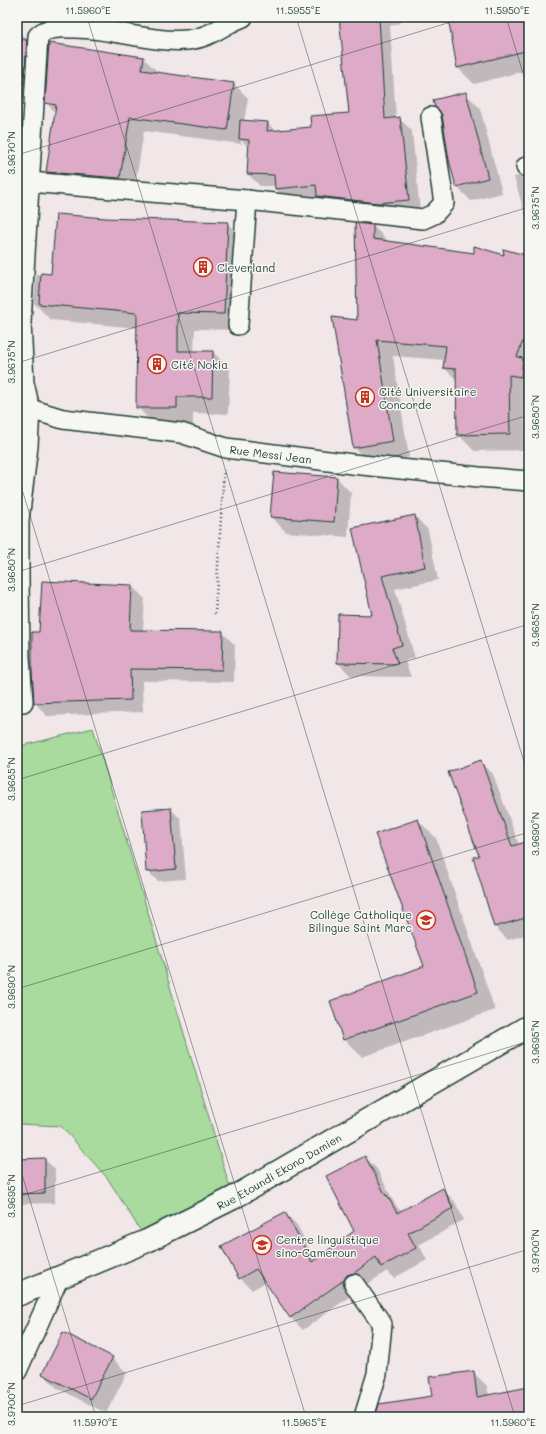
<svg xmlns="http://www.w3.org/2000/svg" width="546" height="1434" viewBox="0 0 546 1434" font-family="Mali,sans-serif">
	<rect width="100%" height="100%" fill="#f1e7e9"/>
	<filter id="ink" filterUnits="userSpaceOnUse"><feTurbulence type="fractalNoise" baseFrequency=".025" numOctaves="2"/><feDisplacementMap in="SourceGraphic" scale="8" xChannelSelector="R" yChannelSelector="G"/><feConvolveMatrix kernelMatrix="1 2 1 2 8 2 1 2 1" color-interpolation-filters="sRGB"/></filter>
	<g filter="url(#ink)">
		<path fill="#a8db9d" stroke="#648c68" d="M 93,728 L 233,1198 L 147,1241 L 108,1179 L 61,1126 L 17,1124 L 17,747 Z"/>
		<g fill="#0003">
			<path d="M 340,17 L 399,17 L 400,23 L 390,26 L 396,119 L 399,118 L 412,131 L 420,212 L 330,208 L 320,198 L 288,201 L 276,189 L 276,186 L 260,186 L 248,174 L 250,149 L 241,140 L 241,144 L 144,131 L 134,192 L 61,186 L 47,172 L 56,113 L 46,103 L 143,58 L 158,72 L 157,74 L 234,84 L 248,98 L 244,122 L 268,123 L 276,132 L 312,128 L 350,114 Z"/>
			<path d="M 449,17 L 529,17 L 529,70 L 474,84 L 458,68 Z"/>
			<path d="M 17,35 L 23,35 L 37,50 L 38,98 L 17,95 Z"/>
			<path d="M 465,93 L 480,108 L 502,193 L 471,201 L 456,186 L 443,115 Z"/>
			<path d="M 519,176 L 523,179 L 529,178 L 529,228 L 514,177 Z"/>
			<path d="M 105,219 L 227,223 L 244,240 L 241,330 L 195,329 L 194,352 L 213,352 L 230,369 L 228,414 L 193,413 L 193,425 L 154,424 L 137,407 L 138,328 L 51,320 L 34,303 L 36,274 L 52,275 Z"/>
			<path d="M 373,226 L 389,242 L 476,255 L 529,257 L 529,392 L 525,391 L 526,450 L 474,451 L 458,434 L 457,380 L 444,368 L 445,360 L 393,356 L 409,457 L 370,464 L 354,447 L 358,321 Z"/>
			<path d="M 337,478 L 351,493 L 348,537 L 286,532 L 271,517 Z"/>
			<path d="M 415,516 L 428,530 L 438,580 L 395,589 L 415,658 L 405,661 L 411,677 L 351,676 L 338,663 L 373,616 L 353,529 Z"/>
			<path d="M 42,582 L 132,586 L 145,599 L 143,631 L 222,632 L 235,645 L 234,682 L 142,681 L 143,712 L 47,716 L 35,703 L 33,670 L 40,633 Z"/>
			<path d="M 480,761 L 493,774 L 519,845 L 529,842 L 529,934 L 508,940 L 495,927 L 481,856 Z"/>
			<path d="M 171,809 L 181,819 L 186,879 L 158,881 L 147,871 Z"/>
			<path d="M 418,820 L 436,838 L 495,1010 L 362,1057 L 344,1039 L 426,966 Z"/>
			<path d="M 365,1157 L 377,1169 L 395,1204 L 401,1212 L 443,1189 L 455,1202 L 464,1220 L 419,1245 L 427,1260 L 394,1278 L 387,1271 L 366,1285 L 359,1287 L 356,1292 L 303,1330 L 291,1318 L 266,1282 L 252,1290 L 240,1278 L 285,1213 L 297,1225 L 315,1260 L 355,1232 Z"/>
			<path d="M 44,1159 L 55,1169 L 55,1203 L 17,1204 L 17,1160 Z"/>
			<path d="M 112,1358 L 127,1373 L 106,1413 L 57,1388 L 43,1374 Z"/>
			<path d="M 473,1372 L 487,1386 L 489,1396 L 529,1388 L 529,1417 L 386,1417 L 433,1397 Z"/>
		</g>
		<g fill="#ddaac7" stroke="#1f3d34">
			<path d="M 339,17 L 379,17 L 385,119 L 400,117 L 409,200 L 378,203 L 317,196 L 316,185 L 275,189 L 274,175 L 247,174 L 249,140 L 239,139 L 240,120 L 268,122 L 267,131 L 311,127 L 310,116 L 349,113 Z"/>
			<path d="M 448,17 L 529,17 L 529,50 L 457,68 Z"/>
			<path d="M 17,39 L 27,40 L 24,84 L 17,83 Z"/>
			<path d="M 49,43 L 144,57 L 142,70 L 234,83 L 227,130 L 130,117 L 120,178 L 46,172 L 56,105 L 45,103 Z"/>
			<path d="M 466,92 L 488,178 L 456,187 L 449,160 L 442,115 L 439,110 L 435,107 L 433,100 Z"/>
			<path d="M 56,214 L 105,218 L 228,222 L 224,314 L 178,313 L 178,351 L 213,351 L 212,397 L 177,397 L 177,408 L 136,408 L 137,313 L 39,304 L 41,273 L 51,274 Z"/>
			<path d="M 355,223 L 373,225 L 373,239 L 474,253 L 474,246 L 504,255 L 503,249 L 529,256 L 529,325 L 517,357 L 523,358 L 521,377 L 509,375 L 510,434 L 457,435 L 456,369 L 443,368 L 446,346 L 377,340 L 393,441 L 353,448 L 332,317 L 357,320 Z"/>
			<path d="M 274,472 L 337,477 L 334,522 L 270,517 Z"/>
			<path d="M 415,515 L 425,567 L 382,576 L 402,645 L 392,648 L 398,664 L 337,663 L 338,614 L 372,615 L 352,528 Z"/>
			<path d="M 42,581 L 132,585 L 130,630 L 223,631 L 222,670 L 130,669 L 131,700 L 34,703 L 32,670 L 32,632 L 39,632 Z"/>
			<path d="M 481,760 L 512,846 L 529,841 L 529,917 L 494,927 L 473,857 L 479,856 L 448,772 Z"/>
			<path d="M 171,808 L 176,869 L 146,872 L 142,810 Z"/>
			<path d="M 418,819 L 478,992 L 343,1040 L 330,1001 L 424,966 L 375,834 Z"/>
			<path d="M 365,1156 L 386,1196 L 387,1195 L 397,1213 L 443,1188 L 453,1208 L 408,1233 L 416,1248 L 381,1267 L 376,1257 L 354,1273 L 347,1275 L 344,1280 L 290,1318 L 256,1269 L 239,1279 L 221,1246 L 285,1212 L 312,1262 L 354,1231 L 326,1176 Z"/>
			<path d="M 45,1158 L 45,1193 L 17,1194 L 17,1159 Z"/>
			<path d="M 63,1332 L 113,1357 L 91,1399 L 42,1374 Z"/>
			<path d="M 474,1371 L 477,1397 L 529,1387 L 529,1417 L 375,1417 L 379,1404 L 432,1396 L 429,1377 Z"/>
		</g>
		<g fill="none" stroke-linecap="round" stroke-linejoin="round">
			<defs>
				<g id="street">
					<path d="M 526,167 L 529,166"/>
					<path d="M 29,182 L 247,200 L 423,219 L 434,214 L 444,203 L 431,117"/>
					<path d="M 238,325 L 247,200"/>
					<path id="s1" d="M 17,407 L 30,409 L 63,419 L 181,433 L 226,448 L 352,464 L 479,477 L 529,481"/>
					<path d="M 23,702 L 20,657 L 19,577 L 19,520 L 28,446 L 30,409 L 24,383 L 21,322 L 38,36 C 48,26 63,28 75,28 C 113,28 150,43 187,40 C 211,38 223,24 243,17"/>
					<path d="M 354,1284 L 382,1324 L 377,1374 L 364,1417"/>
					<path d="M 17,1371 L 59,1277"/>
				</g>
				<g id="secondary">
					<path id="s2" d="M 17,1295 L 147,1241 L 233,1198 L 529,1026"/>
				</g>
			</defs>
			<use href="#street" stroke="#1f3d34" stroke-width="22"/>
			<use href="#secondary" stroke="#1f3d34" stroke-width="25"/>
			<path stroke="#1f3d34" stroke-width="2.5" stroke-dasharray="1 3" stroke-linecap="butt" d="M 215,614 L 224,470"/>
			<use href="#street" stroke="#f6f6f2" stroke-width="19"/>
			<use href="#secondary" stroke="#f6f6f2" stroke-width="22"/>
		</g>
	</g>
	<path fill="none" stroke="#1f3d34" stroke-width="1" stroke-opacity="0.45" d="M 87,17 L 515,1417M 296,17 L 529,778M 506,17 L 529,93M 17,155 L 467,17M 17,363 L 529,207M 17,473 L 306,1417M 17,572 L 529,415M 17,780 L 529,624M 17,989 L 529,832M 17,1158 L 96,1417M 17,1197 L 529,1041M 17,1406 L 529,1249"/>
	<defs>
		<symbol id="building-ring" viewBox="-11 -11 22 22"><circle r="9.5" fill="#f6f6f2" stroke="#c8321e" stroke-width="1.5"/><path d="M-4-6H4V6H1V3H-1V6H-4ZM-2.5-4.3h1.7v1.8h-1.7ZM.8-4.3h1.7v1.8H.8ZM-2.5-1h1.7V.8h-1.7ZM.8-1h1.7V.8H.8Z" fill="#c8321e"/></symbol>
		<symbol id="school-ring" viewBox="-11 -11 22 22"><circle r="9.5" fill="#f6f6f2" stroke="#c8321e" stroke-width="1.5"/><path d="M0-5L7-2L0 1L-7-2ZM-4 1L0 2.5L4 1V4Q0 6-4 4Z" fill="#c8321e"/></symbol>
	</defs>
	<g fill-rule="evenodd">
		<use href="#building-ring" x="192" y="256" width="22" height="22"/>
		<use href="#building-ring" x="146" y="353" width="22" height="22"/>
		<use href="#building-ring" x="354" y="386" width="22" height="22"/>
		<use href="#school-ring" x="415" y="909" width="22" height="22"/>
		<use href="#school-ring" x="251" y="1234" width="22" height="22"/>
	</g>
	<g text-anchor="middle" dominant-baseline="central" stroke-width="3" stroke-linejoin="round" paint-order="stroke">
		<g font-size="11" fill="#1f3d34" stroke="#f6f6f2" text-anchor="start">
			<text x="217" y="267">Cleverland</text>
			<text x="171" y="364">Cité Nokia</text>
			<text x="379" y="391">Cité Universitaire<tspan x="379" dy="13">Concorde</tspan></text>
			<text x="412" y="914" text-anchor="end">Collège Catholique<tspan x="412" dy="13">Bilingue Saint Marc</tspan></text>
			<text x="276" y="1239">Centre linguistique<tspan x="276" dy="13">sino-Cameroun</tspan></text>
		</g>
		<g font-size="11" fill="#1f3d34" stroke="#f6f6f2">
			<text stroke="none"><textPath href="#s1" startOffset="259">Rue Messi Jean</textPath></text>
			<text stroke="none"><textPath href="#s2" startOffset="290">Rue Etoundi Ekono Damien</textPath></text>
		</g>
	</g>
	<rect width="546" height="1434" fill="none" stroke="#f6f6f2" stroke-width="44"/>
	<rect x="22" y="22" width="502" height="1390" fill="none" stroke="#1f3d34" stroke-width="1.5"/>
	<g font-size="10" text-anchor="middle" fill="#1f3d34">
		<text x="88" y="14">11.5960°E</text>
		<text x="298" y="14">11.5955°E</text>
		<text x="507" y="14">11.5950°E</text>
		<text transform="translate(11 153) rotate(-90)" y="4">3.9670°N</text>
		<text transform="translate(535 208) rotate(-90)" y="4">3.9675°N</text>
		<text transform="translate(11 362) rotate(-90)" y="4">3.9675°N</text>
		<text transform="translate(535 417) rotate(-90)" y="4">3.9680°N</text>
		<text transform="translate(11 570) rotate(-90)" y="4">3.9680°N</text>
		<text transform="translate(535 625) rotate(-90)" y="4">3.9685°N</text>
		<text transform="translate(11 779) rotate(-90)" y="4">3.9685°N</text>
		<text transform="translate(535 834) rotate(-90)" y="4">3.9690°N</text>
		<text transform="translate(11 987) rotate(-90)" y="4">3.9690°N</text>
		<text transform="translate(535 1042) rotate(-90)" y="4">3.9695°N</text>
		<text transform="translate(11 1196) rotate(-90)" y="4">3.9695°N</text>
		<text transform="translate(535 1251) rotate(-90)" y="4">3.9700°N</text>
		<text transform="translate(11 1404) rotate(-90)" y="4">3.9700°N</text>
		<text x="95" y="1426">11.5970°E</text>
		<text x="304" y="1426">11.5965°E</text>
		<text x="513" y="1426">11.5960°E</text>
	</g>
</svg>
